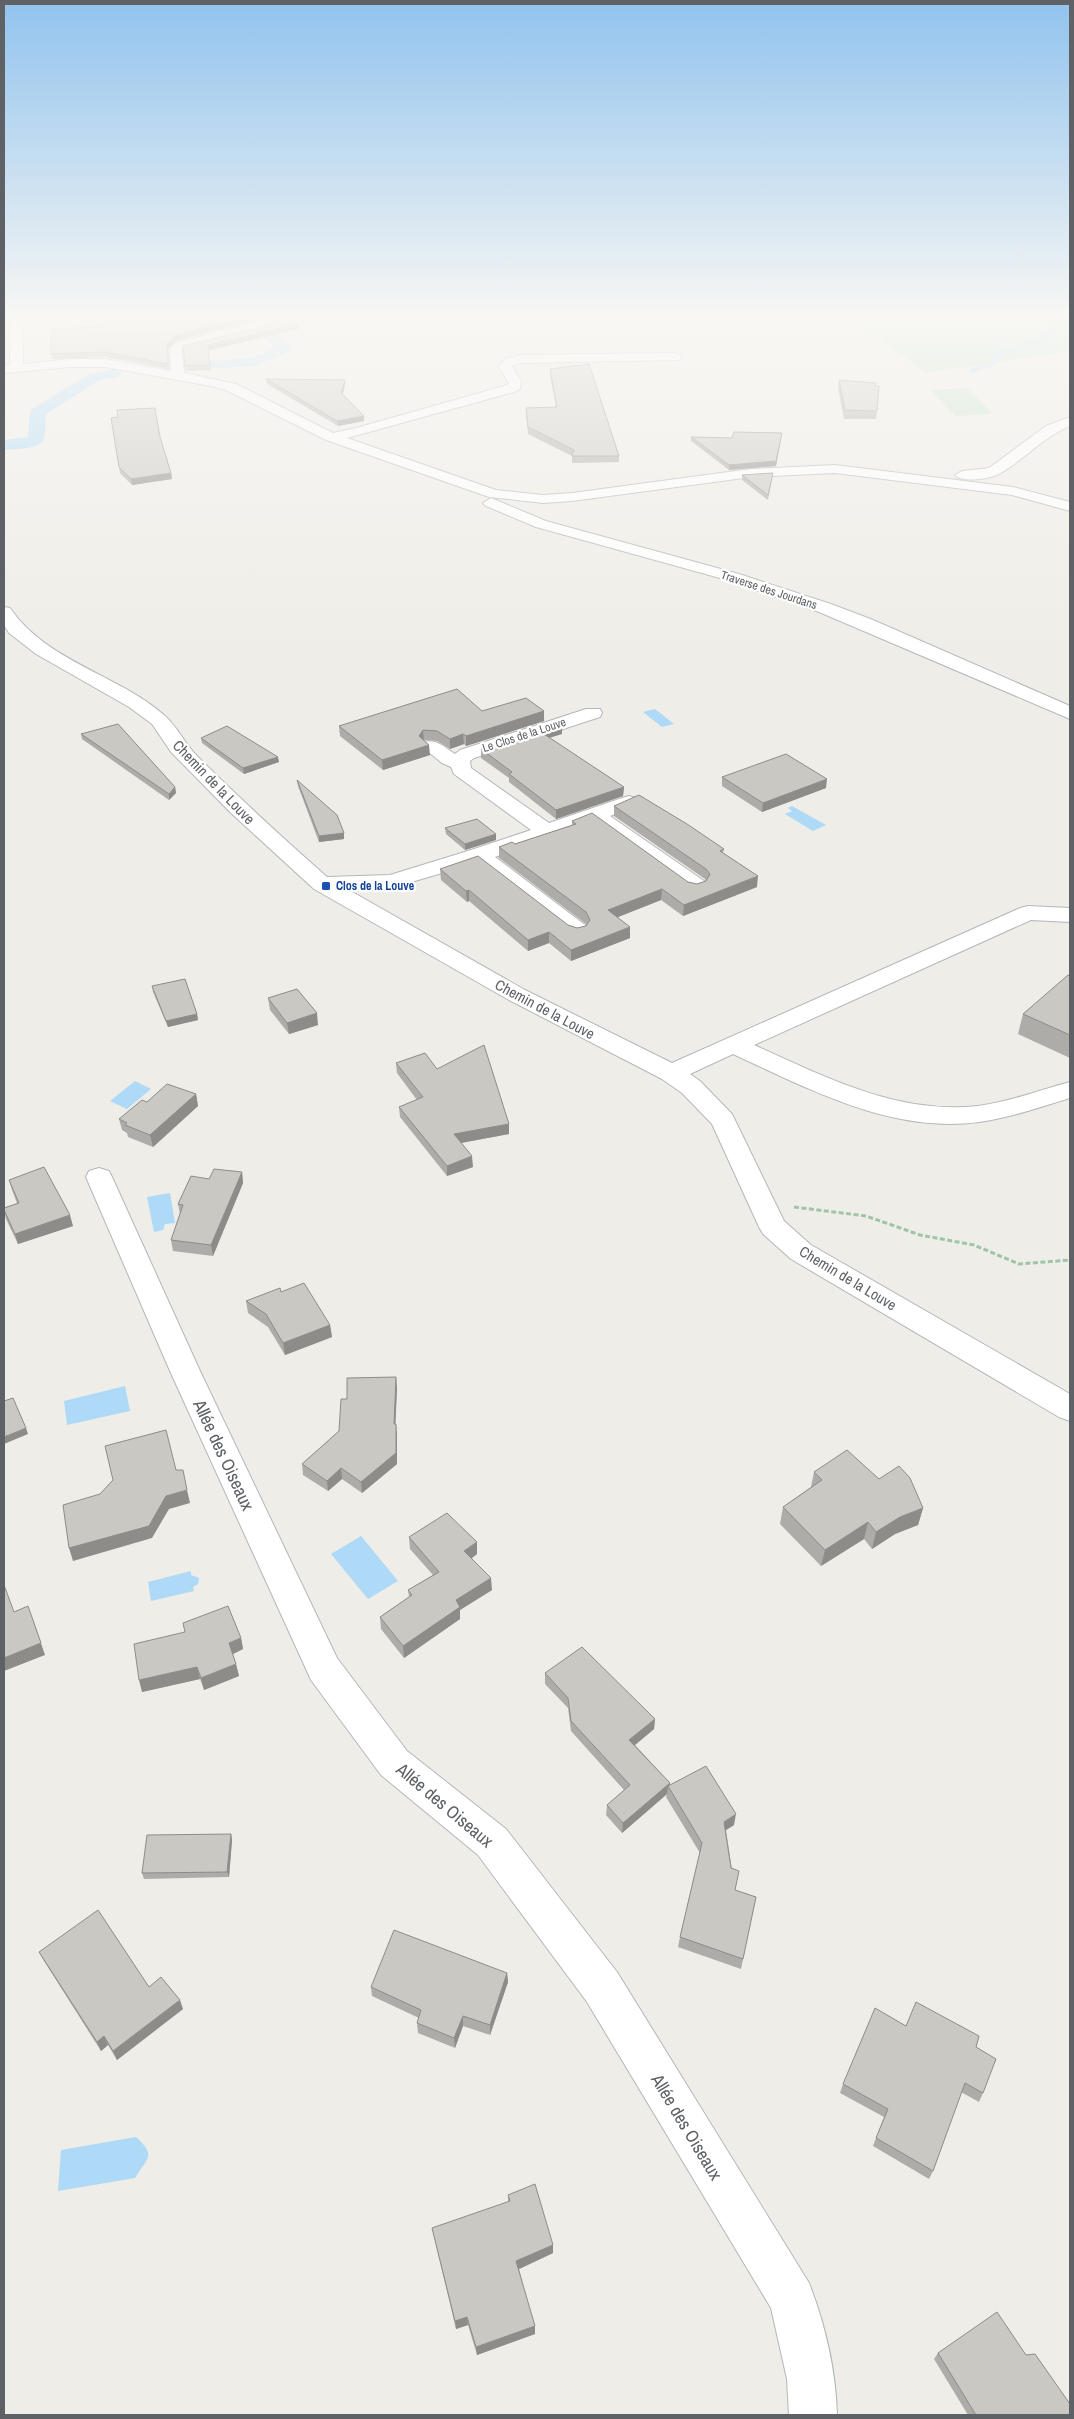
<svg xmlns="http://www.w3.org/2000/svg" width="1074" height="2419" viewBox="0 0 1074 2419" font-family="'Archivo Narrow',sans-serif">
	<rect width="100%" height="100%" fill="#efede7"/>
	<g fill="#c6e4c6">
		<path d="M 855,319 L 1070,319 L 1070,351 L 926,373 Z"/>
		<path d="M 967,388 L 993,414 L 955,416 L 930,390 Z"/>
	</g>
	<g fill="#aed9f7">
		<path d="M 655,709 L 674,724 L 662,727 L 643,712 Z"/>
		<path d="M 792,806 L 826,825 L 813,831 L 785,814 L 792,811 L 788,808 Z"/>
		<path d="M 135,1081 L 151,1089 L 127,1109 L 110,1101 Z"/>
		<path d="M 170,1193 L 175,1223 L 165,1224 L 163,1230 L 154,1232 L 147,1197 Z"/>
		<path d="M 125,1386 L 130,1411 L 67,1425 L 64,1401 Z"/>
		<path d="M 361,1536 L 398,1581 L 368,1599 L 331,1554 Z"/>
		<path d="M 191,1571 L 191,1575 L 199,1578 L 198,1584 L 193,1587 L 194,1591 L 151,1601 L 148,1582 Z"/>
		<path d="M 136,2137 C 157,2156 147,2158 135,2178 L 58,2191 L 61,2150 Z"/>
	</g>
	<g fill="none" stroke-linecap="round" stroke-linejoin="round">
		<path stroke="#aed9f7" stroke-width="4.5" d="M 971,371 L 992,364 L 999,354 L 1042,339 L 1061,319"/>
		<g fill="#aed9f7" fill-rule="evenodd">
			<path d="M 246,319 L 261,319 L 289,346 L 291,349 L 289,352 L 255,366 L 178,370 L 176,367 L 183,363 L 252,358 L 275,348 Z"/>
			<path d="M 114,369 L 119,371 L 122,374 L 119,377 L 98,381 L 46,414 C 45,421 46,431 44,438 C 41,450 14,449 4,450 L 4,440 L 28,437 L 30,412 L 32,409 L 89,374 Z"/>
		</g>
		<defs>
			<g id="minor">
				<path d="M 10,319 L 22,319 L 23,364 L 71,359 L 106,359 L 171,371 L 170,349 L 176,343 L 267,319 L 282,319 L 269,328 L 184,349 L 182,350 L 184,373 L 236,384 L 333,433 L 356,428 L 504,386 L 509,384 L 499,366 L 505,359 L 520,355 L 675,353 L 679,354 L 681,357 L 679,360 L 520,363 L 512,366 L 521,381 L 520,389 L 514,392 L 347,438 L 496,490 L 543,495 L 572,493 L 751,469 L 835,465 L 1013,487 L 1070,502 L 1070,511 L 1012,495 L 835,473 L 751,477 L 572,501 L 543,503 L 489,497 L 326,440 L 226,390 L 211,386 L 106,367 L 71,367 L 4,373 L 4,365 L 10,365 Z"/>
				<path d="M 1070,417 L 1070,426 C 1043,437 1024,460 999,474 C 991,479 961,483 955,475 L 962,471 L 989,468 L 1046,426 Z"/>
				<path d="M 491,498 L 546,521 L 739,574 L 831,604 L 873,620 L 1070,706 L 1070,719 L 819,612 L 727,580 L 536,527 L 486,506 L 483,503 Z"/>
				<path d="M 4,607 L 10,608 C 47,662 117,674 164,715 C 177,726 185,744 197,756 C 239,798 283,838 327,877 L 390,875 L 471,850 L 531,830 L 454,774 L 451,767 L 442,763 L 421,746 L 424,742 C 437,739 444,747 455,754 L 460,750 L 586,709 L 600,709 L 602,713 L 600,717 L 474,758 L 470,761 L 471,768 L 549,823 L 622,798 L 629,796 L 636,798 L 639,802 L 636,806 L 610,816 L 704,881 L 707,886 L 704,891 L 696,893 L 688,891 L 592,822 L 495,857 L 585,925 L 588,930 L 585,935 L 577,937 L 569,935 L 476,863 L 391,888 L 347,889 L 525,990 L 672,1063 L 1020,908 L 1028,906 L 1070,908 L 1070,922 L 1031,920 L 754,1045 C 825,1077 898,1115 978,1106 C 1009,1102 1040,1090 1070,1082 L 1070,1098 C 1040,1107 1010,1118 979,1122 C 892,1134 809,1089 733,1054 L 690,1074 L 700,1081 L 732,1114 L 784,1221 L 811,1245 L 1070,1394 L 1070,1421 L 1059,1417 L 791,1259 L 763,1234 L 759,1227 L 712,1124 L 682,1093 L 662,1079 L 509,1000 L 314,889 L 231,813 L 171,752 L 152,724 L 129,707 L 36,654 L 9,633 L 4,625 Z"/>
				<path d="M 99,1168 L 109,1171 L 112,1177 L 200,1371 L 337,1658 L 407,1751 L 506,1829 L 617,1972 L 809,2283 C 825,2324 836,2371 837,2415 L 789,2415 L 787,2379 L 771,2308 L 587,2002 L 478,1855 L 381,1775 L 311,1680 L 170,1371 L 86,1177 L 89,1171 Z"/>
			</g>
		</defs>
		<use href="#minor" stroke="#b4b6ba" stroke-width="2"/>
		<path stroke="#9fc4aa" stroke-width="3" stroke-dasharray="5 2.5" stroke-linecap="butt" d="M 794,1207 L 866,1216 L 920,1235 L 974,1245 L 1019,1264 L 1070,1260"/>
		<use href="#minor" fill="#fff" fill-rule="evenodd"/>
	</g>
	<g fill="#aeaca8">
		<path d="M 97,319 L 258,319 L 176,341 L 168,349 L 169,369 L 106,357 L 52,359 L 51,354 L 98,327 Z"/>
		<path d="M 269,325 L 299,329 L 209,350 L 211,370 L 186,371 L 183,346 Z"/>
		<path d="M 550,369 L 619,456 L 619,462 L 572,463 L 572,456 L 528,434 L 526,408 L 556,407 L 550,376 Z"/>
		<path d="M 266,379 L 345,384 L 343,394 L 364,416 L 364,421 L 338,426 L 267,384 Z"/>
		<path d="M 839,380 L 875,386 L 877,411 L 876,419 L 844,419 L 838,389 Z"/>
		<path d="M 111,418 L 160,437 L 171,473 L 172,479 L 132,485 L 120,473 Z"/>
		<path d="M 782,433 L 776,466 L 729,470 L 691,441 L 691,437 L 732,438 Z"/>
		<path d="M 773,473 L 768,500 L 742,480 L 742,475 Z"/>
		<path d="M 482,711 L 544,711 L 544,721 L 466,746 L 464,744 L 450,749 L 437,741 L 424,740 L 430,755 L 383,770 L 340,736 L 339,726 Z"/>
		<path d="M 81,734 L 175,787 L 176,793 L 169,800 L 82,739 Z"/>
		<path d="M 562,734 L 549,738 L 624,787 L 623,796 L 556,819 L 509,782 L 509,778 L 481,758 L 481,749 Z"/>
		<path d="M 201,738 L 279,762 L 244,774 L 202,743 Z"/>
		<path d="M 722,777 L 826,788 L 762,812 L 722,786 Z"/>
		<path d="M 297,780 L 344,839 L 319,842 L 298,786 Z"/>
		<path d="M 614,806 L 724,849 L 723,853 L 757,887 L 683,916 L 661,900 L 618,917 L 630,938 L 571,961 L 549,943 L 528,951 L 469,901 L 467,902 L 441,880 L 440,869 L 568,925 L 577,928 L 586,926 L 586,924 L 499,858 L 499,847 L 515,844 L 572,825 L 572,821 L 688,882 L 697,884 L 706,881 L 705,879 L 614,816 Z"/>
		<path d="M 445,828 L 496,840 L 465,850 L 446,834 Z"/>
		<path d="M 1070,976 L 1070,1058 L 1018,1034 L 1023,1014 Z"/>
		<path d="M 152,986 L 197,1014 L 198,1020 L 168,1027 L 153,992 Z"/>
		<path d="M 268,998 L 318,1025 L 289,1034 L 270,1010 Z"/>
		<path d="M 396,1063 L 437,1069 L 509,1124 L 509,1134 L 461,1143 L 473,1167 L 447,1176 L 400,1117 L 399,1107 L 417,1100 L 397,1073 Z"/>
		<path d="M 196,1094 L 198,1106 L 153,1147 L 128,1137 L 127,1133 L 122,1130 L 119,1119 Z"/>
		<path d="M 242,1172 L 243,1183 L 213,1256 L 173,1251 L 171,1240 L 180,1214 L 178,1204 L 209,1179 Z"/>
		<path d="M 9,1180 L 73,1226 L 18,1244 L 6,1219 L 4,1211 L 4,1208 L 17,1203 L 12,1190 Z"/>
		<path d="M 281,1292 L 330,1325 L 332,1337 L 285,1355 L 268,1327 L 248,1313 L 246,1301 Z"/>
		<path d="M 396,1377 L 397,1388 L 395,1424 L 397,1435 L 397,1464 L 362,1493 L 342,1479 L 328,1491 L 303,1475 L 302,1464 L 339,1431 L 347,1399 Z"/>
		<path d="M 814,1472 L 879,1479 L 923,1508 L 918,1525 L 895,1534 L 872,1549 L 864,1539 L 821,1566 L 780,1524 L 783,1507 L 811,1487 Z"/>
		<path d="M 409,1537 L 477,1542 L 477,1554 L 472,1558 L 492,1590 L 460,1610 L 460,1619 L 404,1658 L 381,1629 L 380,1617 L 409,1597 L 408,1590 L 433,1575 L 410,1549 Z"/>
		<path d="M 183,1623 L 241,1638 L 243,1649 L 233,1654 L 239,1676 L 204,1690 L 200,1679 L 142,1692 L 185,1632 Z"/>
		<path d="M 545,1673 L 655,1719 L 654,1729 L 635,1745 L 670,1783 L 669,1785 L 734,1825 L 726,1830 L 735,1890 L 756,1897 L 741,1969 L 678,1947 L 680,1937 L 700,1853 L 666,1797 L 667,1794 L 622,1833 L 606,1815 L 607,1805 L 624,1790 L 571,1731 L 568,1708 L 545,1684 Z"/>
		<path d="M 231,1834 L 232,1840 L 229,1877 L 144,1879 L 142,1873 Z"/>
		<path d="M 39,1952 L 149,1987 L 183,2009 L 117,2060 L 108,2045 L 101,2051 L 44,1961 Z"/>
		<path d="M 507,1973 L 508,1982 L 490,2035 L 463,2026 L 455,2048 L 418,2033 L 417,2023 L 419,2018 L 372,1996 L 371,1987 Z"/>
		<path d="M 906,2026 L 976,2047 L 983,2093 L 979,2102 L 961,2092 L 933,2171 L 929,2179 L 873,2146 L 884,2117 L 840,2093 L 843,2084 Z"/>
		<path d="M 508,2195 L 553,2245 L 553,2253 L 519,2269 L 535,2334 L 477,2355 L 468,2325 L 456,2329 L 434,2237 L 432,2228 L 508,2202 Z"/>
		<path d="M 938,2353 L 1026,2355 L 1070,2415 L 968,2415 L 934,2359 Z"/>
	</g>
	<g fill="#8d8c88">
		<path d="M 240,319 L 258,319 L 176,341 L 168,349 L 169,369 L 167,344 L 175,336 Z"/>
		<path d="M 299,324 L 299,329 L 209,350 L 208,345 Z"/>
		<path d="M 345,380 L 345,384 L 342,397 L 341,393 Z"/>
		<path d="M 364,416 L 364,421 L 338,426 L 337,421 Z"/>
		<path d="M 782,433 L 776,466 L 729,470 L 729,465 Z"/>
		<path d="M 171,473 L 172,479 L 132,485 L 131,479 Z"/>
		<path d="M 544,711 L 544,721 L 466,746 L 466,736 Z"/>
		<path d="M 562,726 L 562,734 L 541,740 L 541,732 Z"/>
		<path d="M 423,730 L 424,740 L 419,736 Z"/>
		<path d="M 463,734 L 464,744 L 450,749 L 450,739 Z"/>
		<path d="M 429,745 L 430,755 L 383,770 L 382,760 Z"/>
		<path d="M 278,757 L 279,762 L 244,774 L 243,768 Z"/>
		<path d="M 827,779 L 826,788 L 762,812 L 763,803 Z"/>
		<path d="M 175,787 L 176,793 L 169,800 L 169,794 Z"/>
		<path d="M 624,787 L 623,796 L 556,819 L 556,810 Z"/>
		<path d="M 344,833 L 344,839 L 319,842 L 319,836 Z"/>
		<path d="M 496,834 L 496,840 L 465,850 L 465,844 Z"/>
		<path d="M 758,876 L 757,887 L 683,916 L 684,905 Z"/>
		<path d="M 662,889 L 661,900 L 608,921 L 608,910 Z"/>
		<path d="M 469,890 L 469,901 L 467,902 L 466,891 Z"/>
		<path d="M 630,927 L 630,938 L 571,961 L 571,950 Z"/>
		<path d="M 549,932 L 549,943 L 528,951 L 528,940 Z"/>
		<path d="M 317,1013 L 318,1025 L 289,1034 L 287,1023 Z"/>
		<path d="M 197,1014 L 198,1020 L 168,1027 L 166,1021 Z"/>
		<path d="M 196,1094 L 198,1106 L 153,1147 L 150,1135 Z"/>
		<path d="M 509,1124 L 509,1134 L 455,1144 L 454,1134 Z"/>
		<path d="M 472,1156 L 473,1167 L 447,1176 L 447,1166 Z"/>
		<path d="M 242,1172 L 243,1183 L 213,1256 L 211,1245 Z"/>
		<path d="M 70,1215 L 73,1226 L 18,1244 L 15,1234 Z"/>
		<path d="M 330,1325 L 332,1337 L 285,1355 L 283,1343 Z"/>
		<path d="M 396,1377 L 397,1388 L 395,1435 L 394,1424 Z"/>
		<path d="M 396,1424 L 397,1435 L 397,1464 L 362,1493 L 361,1482 Z"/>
		<path d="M 26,1428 L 28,1434 L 4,1444 L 4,1437 Z"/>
		<path d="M 341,1468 L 342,1479 L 328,1491 L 327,1481 Z"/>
		<path d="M 187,1490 L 190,1503 L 169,1509 L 152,1538 L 73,1561 L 69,1548 L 166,1496 Z"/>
		<path d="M 923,1508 L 918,1525 L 895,1534 L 872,1549 L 876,1532 L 900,1517 Z"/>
		<path d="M 868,1522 L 864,1539 L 821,1566 L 825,1550 Z"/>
		<path d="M 477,1542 L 477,1554 L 465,1563 L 464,1551 Z"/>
		<path d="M 491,1578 L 492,1590 L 460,1610 L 460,1619 L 404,1658 L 403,1646 L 456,1600 Z"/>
		<path d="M 32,1617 L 45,1655 L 4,1671 L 4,1658 Z"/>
		<path d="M 241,1638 L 243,1649 L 231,1655 L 229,1643 Z"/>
		<path d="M 236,1664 L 239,1676 L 204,1690 L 201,1678 Z"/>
		<path d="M 197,1667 L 200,1679 L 142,1692 L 139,1680 Z"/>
		<path d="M 655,1719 L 654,1729 L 629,1750 L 629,1740 Z"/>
		<path d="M 670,1783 L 669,1788 L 668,1786 L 667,1794 L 622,1833 L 623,1823 Z"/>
		<path d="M 736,1814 L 734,1825 L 723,1832 L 724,1822 Z"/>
		<path d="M 231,1834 L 232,1840 L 229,1877 L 227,1872 Z"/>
		<path d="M 507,1973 L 508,1982 L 490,2035 L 490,2025 Z"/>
		<path d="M 180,2000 L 183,2009 L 117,2060 L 113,2051 Z"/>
		<path d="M 463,2016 L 463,2026 L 455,2048 L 454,2038 Z"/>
		<path d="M 104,2036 L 108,2045 L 101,2051 L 97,2042 Z"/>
		<path d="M 553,2245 L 553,2253 L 517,2270 L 516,2261 Z"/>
		<path d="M 467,2317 L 468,2325 L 456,2329 L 455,2321 Z"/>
		<path d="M 535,2326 L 535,2334 L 477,2355 L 476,2347 Z"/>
	</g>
	<g fill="#cac8c3" stroke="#8d8c88">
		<path d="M 97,319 L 240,319 L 175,336 L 167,344 L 168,364 L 105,352 L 51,354 L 51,329 L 98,327 Z"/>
		<path d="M 277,319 L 293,319 L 299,324 L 208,345 L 210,365 L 185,366 L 183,346 L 269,325 Z"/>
		<path d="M 589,364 L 619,456 L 572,456 L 574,450 L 528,427 L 526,408 L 557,407 L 550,369 Z"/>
		<path d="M 266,379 L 345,380 L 341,393 L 364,416 L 337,421 Z"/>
		<path d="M 839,380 L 876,383 L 875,386 L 879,386 L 877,411 L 845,410 Z"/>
		<path d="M 155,408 L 160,437 L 171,473 L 131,479 L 119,467 L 111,418 L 118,417 L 117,410 Z"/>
		<path d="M 734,432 L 782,433 L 776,461 L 729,465 L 691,437 L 732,438 Z"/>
		<path d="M 773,473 L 768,495 L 742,475 Z"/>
		<path d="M 457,689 L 482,711 L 526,698 L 544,711 L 466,736 L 463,734 L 450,739 L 437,731 L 423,730 L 419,736 L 429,745 L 382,760 L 339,726 Z"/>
		<path d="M 118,724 L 175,787 L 169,794 L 81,734 Z"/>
		<path d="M 560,724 L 562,726 L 541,732 L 624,787 L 556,810 L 509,774 L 512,772 L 481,749 Z"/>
		<path d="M 227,726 L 278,757 L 243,768 L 201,738 Z"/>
		<path d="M 786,754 L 827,779 L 763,803 L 722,777 Z"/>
		<path d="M 297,780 L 337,815 L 344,833 L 319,836 Z"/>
		<path d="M 639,795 L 687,824 L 724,849 L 720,851 L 758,876 L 684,905 L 662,889 L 608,910 L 630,927 L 571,950 L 549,932 L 528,940 L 469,890 L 466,891 L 440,869 L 478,856 L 568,925 L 577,928 L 586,926 L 590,920 L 586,912 L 499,847 L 512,842 L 515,844 L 576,824 L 572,821 L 592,813 L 688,882 L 697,884 L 706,881 L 710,874 L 706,869 L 614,806 Z"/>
		<path d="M 477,819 L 496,834 L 465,844 L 445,828 Z"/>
		<path d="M 1068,975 L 1070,976 L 1070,1035 L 1023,1014 Z"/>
		<path d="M 185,979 L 197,1014 L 166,1021 L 152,986 Z"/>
		<path d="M 297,989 L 317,1013 L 287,1023 L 268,998 Z"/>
		<path d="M 484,1045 L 509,1124 L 454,1134 L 472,1156 L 447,1166 L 399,1107 L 423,1097 L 396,1063 L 425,1053 L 437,1069 Z"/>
		<path d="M 167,1084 L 196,1094 L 150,1135 L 125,1125 L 127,1123 L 119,1119 L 142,1100 L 147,1102 Z"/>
		<path d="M 44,1167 L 70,1215 L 15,1234 L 4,1210 L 4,1208 L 19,1203 L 9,1180 Z"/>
		<path d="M 214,1169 L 242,1172 L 211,1245 L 171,1240 L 183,1205 L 178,1204 L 191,1176 L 209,1179 Z"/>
		<path d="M 304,1283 L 330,1325 L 283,1343 L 266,1314 L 246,1301 L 280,1288 L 281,1292 Z"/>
		<path d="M 396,1377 L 394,1424 L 396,1424 L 396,1453 L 361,1482 L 341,1468 L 327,1481 L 302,1464 L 339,1431 L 341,1399 L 347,1399 L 347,1378 Z"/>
		<path d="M 13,1398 L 26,1428 L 4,1437 L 4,1401 Z"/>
		<path d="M 166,1430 L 176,1470 L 183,1470 L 187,1490 L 166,1496 L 149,1526 L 69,1548 L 63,1505 L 100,1494 L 113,1480 L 105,1446 Z"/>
		<path d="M 847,1450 L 879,1479 L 899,1466 L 910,1478 L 923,1508 L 900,1517 L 876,1532 L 868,1522 L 825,1550 L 783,1507 L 822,1480 L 814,1472 Z"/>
		<path d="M 447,1513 L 477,1542 L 464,1551 L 491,1578 L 456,1600 L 460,1607 L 403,1646 L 380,1617 L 412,1595 L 408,1590 L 439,1572 L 409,1537 Z"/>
		<path d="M 4,1585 L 14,1612 L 28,1606 L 41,1643 L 4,1658 Z"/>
		<path d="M 228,1606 L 241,1638 L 229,1643 L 236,1664 L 201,1678 L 197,1667 L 139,1680 L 134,1644 L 185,1632 L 183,1623 Z"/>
		<path d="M 582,1647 L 655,1719 L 629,1740 L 670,1783 L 623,1823 L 607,1805 L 630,1785 L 571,1721 L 568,1698 L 545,1673 Z"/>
		<path d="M 706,1766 L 736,1814 L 724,1822 L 731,1868 L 739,1871 L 735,1890 L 756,1897 L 743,1959 L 680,1937 L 702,1843 L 668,1786 Z"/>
		<path d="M 231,1834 L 227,1872 L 142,1873 L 147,1835 Z"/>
		<path d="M 98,1910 L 149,1987 L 161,1977 L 180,2000 L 113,2051 L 104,2036 L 97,2042 L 39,1952 Z"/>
		<path d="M 394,1930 L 507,1973 L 490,2025 L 463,2016 L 454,2038 L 417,2023 L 421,2010 L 371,1987 Z"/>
		<path d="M 916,2002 L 979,2036 L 976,2047 L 996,2059 L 983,2093 L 965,2083 L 933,2171 L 876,2138 L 888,2109 L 843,2084 L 875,2008 L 906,2026 Z"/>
		<path d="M 535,2184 L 553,2245 L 516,2261 L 535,2326 L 476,2347 L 467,2317 L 455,2321 L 432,2228 L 510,2201 L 508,2195 Z"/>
		<path d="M 997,2312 L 1026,2355 L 1035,2354 L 1070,2404 L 1070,2415 L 976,2415 L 938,2353 Z"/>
	</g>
	<linearGradient id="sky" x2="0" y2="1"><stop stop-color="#91c3ee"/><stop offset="0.48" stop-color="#f8f7f4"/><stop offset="1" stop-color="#f8f7f4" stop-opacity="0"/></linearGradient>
	<rect width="1074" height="658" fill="url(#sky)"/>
	<rect fill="#1a4fb4" stroke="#fff" stroke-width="2" x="321" y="881" width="10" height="10" rx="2.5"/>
	<g text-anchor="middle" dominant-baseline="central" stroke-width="4.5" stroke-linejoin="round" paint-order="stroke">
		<g font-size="12" fill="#5e6165" stroke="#fff">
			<text transform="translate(769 590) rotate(18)">Traverse des Jourdans</text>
			<text transform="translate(524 735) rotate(-18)">Le Clos de la Louve</text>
		</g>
		<g font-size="12" font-weight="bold" fill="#164399" stroke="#fff" text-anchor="start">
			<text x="336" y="886">Clos de la Louve</text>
		</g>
		<g font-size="15" fill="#5e6165" stroke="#fff">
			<text transform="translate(214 782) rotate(46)">Chemin de la Louve</text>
			<text transform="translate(545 1009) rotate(28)">Chemin de la Louve</text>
			<text transform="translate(848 1278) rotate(31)">Chemin de la Louve</text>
		</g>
		<g font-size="18" fill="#5e6165" stroke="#fff">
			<text transform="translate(224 1455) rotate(65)">Allée des Oiseaux</text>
			<text transform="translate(445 1805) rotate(40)">Allée des Oiseaux</text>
			<text transform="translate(687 2127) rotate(59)">Allée des Oiseaux</text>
		</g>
	</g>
	<rect width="1074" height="2419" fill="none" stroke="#5e6165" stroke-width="10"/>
</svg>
